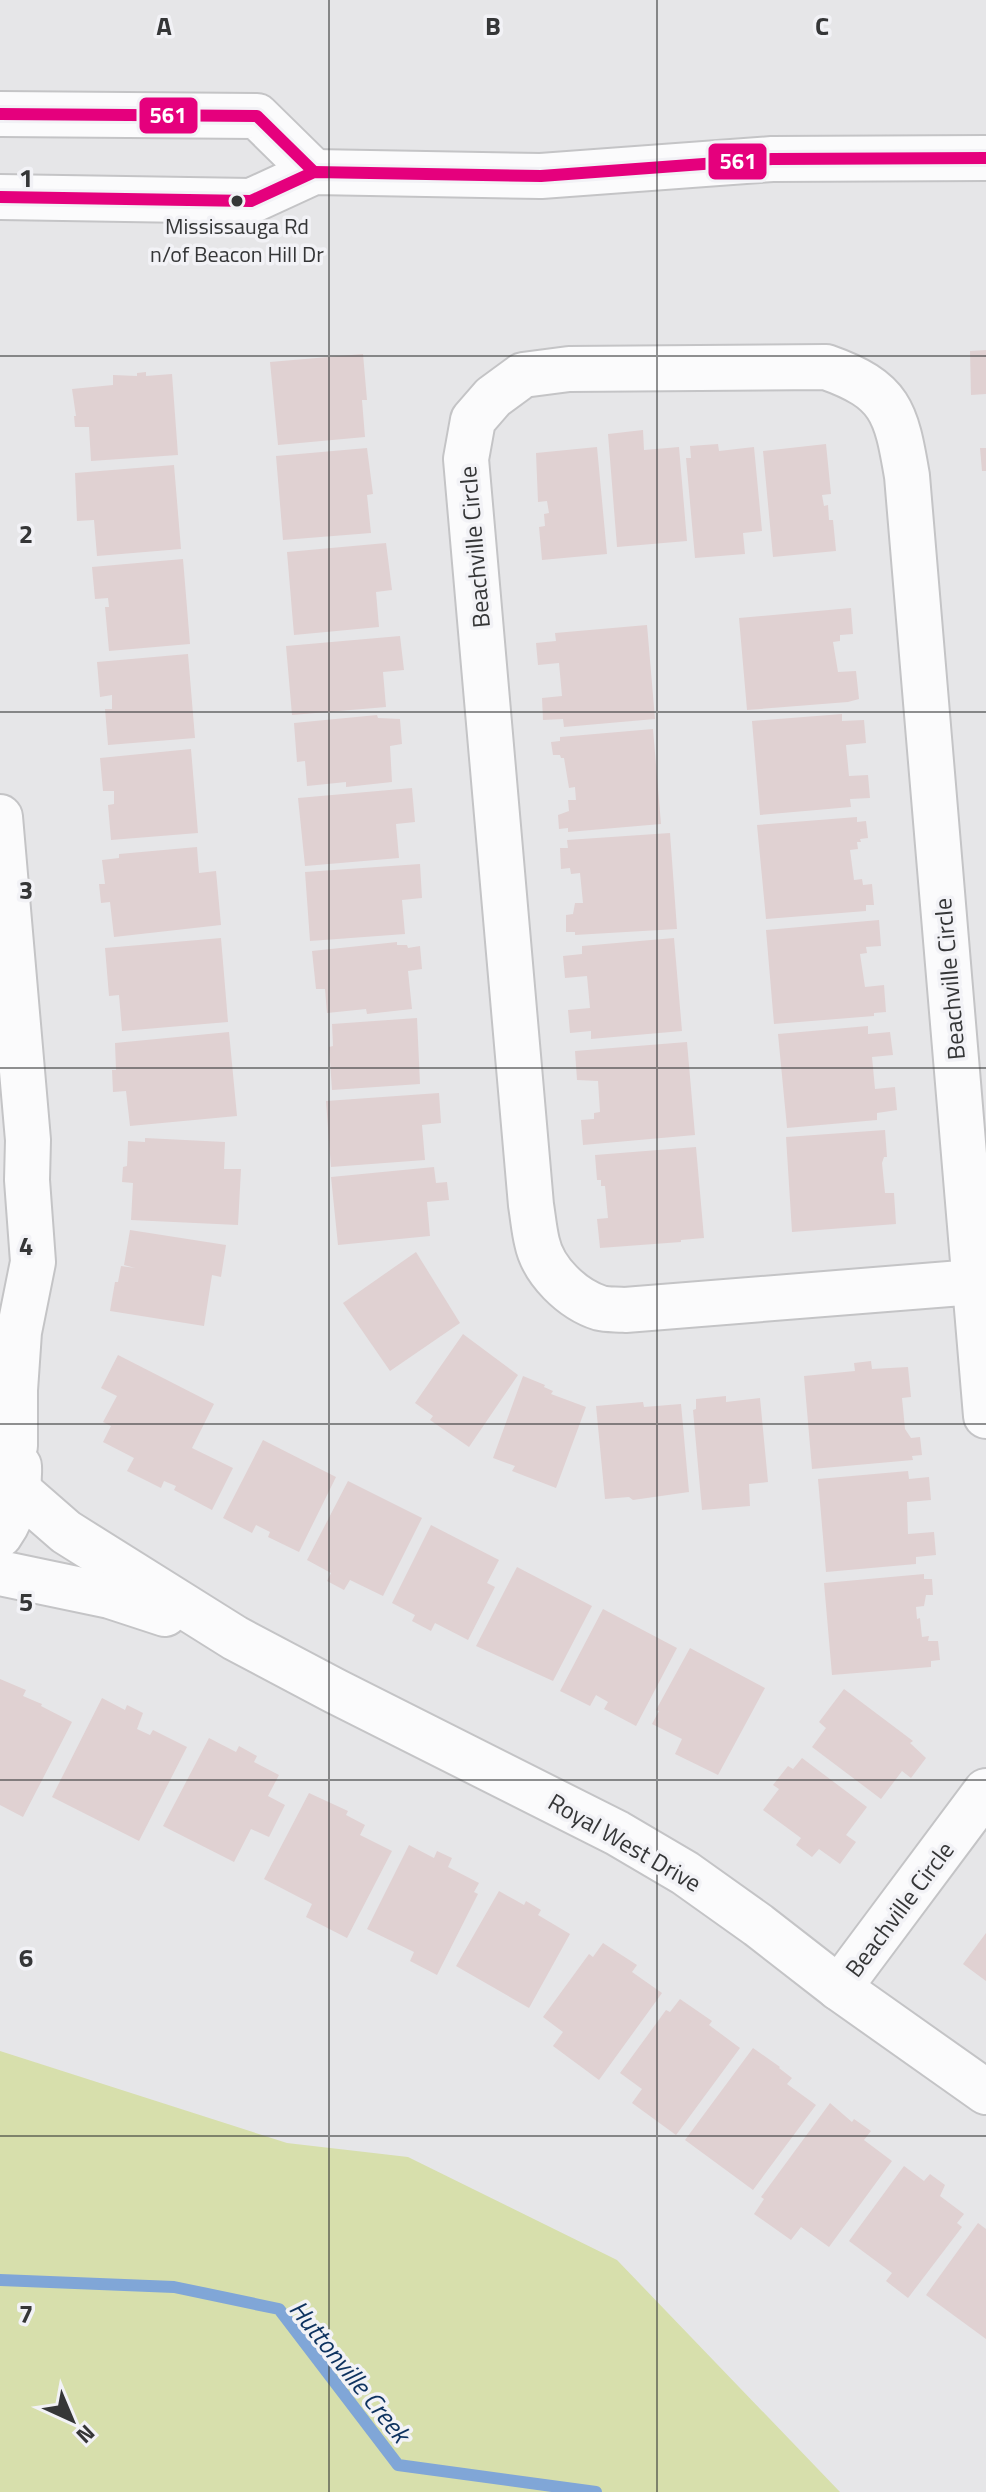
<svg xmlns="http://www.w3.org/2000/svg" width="986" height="2492" viewBox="0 0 986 2492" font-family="'Titillium Web',sans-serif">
	<rect width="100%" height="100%" fill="#e6e6e8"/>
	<path fill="#d7dfac" d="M 0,2051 L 287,2143 L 408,2157 L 617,2260 L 840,2492 L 0,2492 Z"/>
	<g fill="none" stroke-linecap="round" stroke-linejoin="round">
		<path stroke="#80a6d7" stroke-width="12" d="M 0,2280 L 174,2287 L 279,2309 L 398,2465 L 596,2492"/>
	</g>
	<g fill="#e0d1d2">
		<path d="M 986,350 L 986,394 L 971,395 L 970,351 Z"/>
		<path d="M 363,354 L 367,400 L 362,400 L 365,437 L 278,445 L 270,362 Z"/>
		<path d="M 146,372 L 146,376 L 172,374 L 178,455 L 91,461 L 89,427 L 75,427 L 74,416 L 76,416 L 72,389 L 113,385 L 113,375 L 137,376 L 137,373 Z"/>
		<path d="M 643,430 L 644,450 L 679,447 L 687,541 L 617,547 L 608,434 Z"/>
		<path d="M 718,444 L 719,451 L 754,447 L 762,531 L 743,533 L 745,554 L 695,558 L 686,458 L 691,458 L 690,446 Z"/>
		<path d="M 826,444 L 831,494 L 822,495 L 824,506 L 828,505 L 829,520 L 833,520 L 836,551 L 773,557 L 763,451 Z"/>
		<path d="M 597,447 L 607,554 L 542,560 L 539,527 L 545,526 L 544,514 L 549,513 L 547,501 L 538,502 L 536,453 Z"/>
		<path d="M 367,448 L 373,494 L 367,495 L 371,533 L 283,540 L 276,456 Z"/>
		<path d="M 980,448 L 986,448 L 986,471 L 982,471 Z"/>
		<path d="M 174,465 L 181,549 L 97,556 L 94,520 L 77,521 L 75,473 Z"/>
		<path d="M 386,543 L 392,590 L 376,592 L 379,627 L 294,635 L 287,552 Z"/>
		<path d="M 183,559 L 190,644 L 109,651 L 105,607 L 109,607 L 108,598 L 95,599 L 92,567 Z"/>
		<path d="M 851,608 L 853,634 L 840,635 L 840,641 L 833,642 L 838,672 L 856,671 L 859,699 L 848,702 L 747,710 L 739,618 Z"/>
		<path d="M 647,625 L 655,719 L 564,727 L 563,719 L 543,720 L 542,698 L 562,696 L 559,663 L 538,665 L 536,643 L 556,641 L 555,633 Z"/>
		<path d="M 400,636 L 404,670 L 383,672 L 386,707 L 292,715 L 286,646 Z"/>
		<path d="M 188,654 L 195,738 L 108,745 L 105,709 L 112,709 L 112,695 L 100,697 L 97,662 Z"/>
		<path d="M 842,714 L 842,721 L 864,720 L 866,743 L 846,745 L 849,776 L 868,775 L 870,798 L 850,799 L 851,807 L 760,815 L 752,721 Z"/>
		<path d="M 377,715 L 378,718 L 400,719 L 402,744 L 390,746 L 392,782 L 346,787 L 346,782 L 307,786 L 305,761 L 297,762 L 294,723 Z"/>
		<path d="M 653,729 L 661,824 L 568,832 L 568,828 L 559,829 L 558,815 L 569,811 L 568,800 L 576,800 L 575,787 L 569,788 L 564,758 L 561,758 L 560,755 L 553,755 L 551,742 L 560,741 L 560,737 Z"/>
		<path d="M 191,749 L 198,833 L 111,840 L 108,805 L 114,804 L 114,791 L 103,791 L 100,758 Z"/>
		<path d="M 412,788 L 415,822 L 396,824 L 399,858 L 305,866 L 298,798 Z"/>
		<path d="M 857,817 L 857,822 L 866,821 L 868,838 L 860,839 L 861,842 L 857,842 L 858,849 L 850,850 L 854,880 L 862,879 L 863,885 L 872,884 L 874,905 L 866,905 L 866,911 L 766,919 L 757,825 Z"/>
		<path d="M 670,833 L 677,929 L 575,935 L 575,932 L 566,932 L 566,915 L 573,914 L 575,903 L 583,903 L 580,873 L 571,874 L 570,868 L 561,869 L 560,848 L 568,848 L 567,840 Z"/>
		<path d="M 197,847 L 199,873 L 216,871 L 221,925 L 114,937 L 110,902 L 101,903 L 99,884 L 105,884 L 102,860 L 119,858 L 119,854 Z"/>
		<path d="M 420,864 L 422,898 L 402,900 L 405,934 L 310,941 L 305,872 Z"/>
		<path d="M 879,920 L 881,946 L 866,947 L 867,953 L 860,954 L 865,987 L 884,985 L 886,1012 L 874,1013 L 874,1016 L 774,1024 L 766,930 Z"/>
		<path d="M 221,938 L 228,1022 L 122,1031 L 119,995 L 109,996 L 105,948 Z"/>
		<path d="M 674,938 L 682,1031 L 591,1039 L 591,1031 L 570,1033 L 568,1010 L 590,1008 L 587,976 L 565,978 L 563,956 L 582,954 L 582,946 Z"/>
		<path d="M 397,942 L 397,945 L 407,945 L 408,948 L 420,946 L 422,969 L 408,971 L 412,1009 L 367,1014 L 366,1009 L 327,1013 L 325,989 L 316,989 L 312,951 Z"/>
		<path d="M 417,1018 L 420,1084 L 332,1090 L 329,1047 L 333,1046 L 332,1024 Z"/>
		<path d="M 868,1026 L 868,1034 L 890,1032 L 893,1055 L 872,1057 L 875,1089 L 895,1087 L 897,1110 L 877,1113 L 877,1120 L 787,1128 L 778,1034 Z"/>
		<path d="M 229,1032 L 237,1116 L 130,1126 L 126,1091 L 113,1092 L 112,1070 L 116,1070 L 115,1043 Z"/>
		<path d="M 687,1042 L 695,1135 L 583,1145 L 581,1120 L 594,1119 L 594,1113 L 600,1112 L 598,1081 L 577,1080 L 575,1051 Z"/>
		<path d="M 439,1093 L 441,1123 L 422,1125 L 425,1160 L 331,1167 L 326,1101 Z"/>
		<path d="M 885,1130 L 887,1157 L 884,1157 L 882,1163 L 885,1193 L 894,1193 L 896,1224 L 792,1232 L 786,1137 Z"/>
		<path d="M 145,1138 L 225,1142 L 224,1169 L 241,1169 L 238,1225 L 131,1220 L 133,1183 L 122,1182 L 123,1167 L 127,1166 L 128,1141 L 145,1142 Z"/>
		<path d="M 696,1147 L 704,1238 L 681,1240 L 681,1242 L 600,1248 L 597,1219 L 608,1218 L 605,1186 L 601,1186 L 601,1180 L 597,1180 L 595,1155 Z"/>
		<path d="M 434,1167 L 436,1183 L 447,1182 L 449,1200 L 427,1202 L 430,1236 L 338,1245 L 331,1177 Z"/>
		<path d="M 130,1230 L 226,1245 L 221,1277 L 212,1275 L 204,1326 L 110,1311 L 115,1282 L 118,1282 L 121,1266 L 135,1268 L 124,1265 Z"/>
		<path d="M 416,1252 L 460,1323 L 390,1371 L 343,1303 Z"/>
		<path d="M 463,1334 L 518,1375 L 469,1447 L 430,1420 L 433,1416 L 415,1403 Z"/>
		<path d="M 118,1355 L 214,1404 L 192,1448 L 233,1468 L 212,1510 L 174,1490 L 176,1486 L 164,1481 L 161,1488 L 127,1471 L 134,1458 L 103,1442 L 111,1426 L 103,1422 L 117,1396 L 101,1388 Z"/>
		<path d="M 871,1361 L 872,1369 L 908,1367 L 911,1397 L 902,1398 L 905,1429 L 911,1438 L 920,1437 L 922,1455 L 912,1456 L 913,1460 L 812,1469 L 804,1376 L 855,1371 L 854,1363 Z"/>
		<path d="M 523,1376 L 545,1385 L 544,1387 L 553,1391 L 551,1394 L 586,1407 L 556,1488 L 512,1471 L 515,1466 L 493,1458 Z"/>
		<path d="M 726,1396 L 726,1402 L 760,1398 L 768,1482 L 749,1484 L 750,1506 L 702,1510 L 693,1410 L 696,1409 L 696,1399 Z"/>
		<path d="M 643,1402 L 644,1407 L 681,1404 L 689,1492 L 633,1500 L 629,1497 L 605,1499 L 596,1406 Z"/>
		<path d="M 263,1440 L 336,1477 L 299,1552 L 268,1537 L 270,1532 L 256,1525 L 252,1533 L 223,1518 Z"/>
		<path d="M 908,1471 L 909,1479 L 929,1477 L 931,1500 L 907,1502 L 908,1534 L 934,1532 L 936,1555 L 916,1557 L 916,1564 L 826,1572 L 818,1479 Z"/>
		<path d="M 348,1481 L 422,1518 L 383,1596 L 350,1580 L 344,1590 L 327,1581 L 331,1573 L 307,1560 Z"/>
		<path d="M 431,1525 L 499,1560 L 487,1583 L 495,1587 L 468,1640 L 435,1623 L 431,1631 L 412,1621 L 415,1615 L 392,1603 Z"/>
		<path d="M 517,1567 L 592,1606 L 553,1681 L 476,1646 Z"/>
		<path d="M 924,1574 L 924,1579 L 932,1579 L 933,1595 L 926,1595 L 924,1606 L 916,1607 L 917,1619 L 920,1618 L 922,1637 L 929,1636 L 928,1641 L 938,1641 L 940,1660 L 931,1661 L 931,1667 L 832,1675 L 824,1583 Z"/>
		<path d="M 603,1609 L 677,1648 L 636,1726 L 604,1709 L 608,1702 L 596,1695 L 590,1706 L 560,1691 Z"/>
		<path d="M 690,1648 L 765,1688 L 718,1775 L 675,1754 L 682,1739 L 652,1724 L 659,1711 L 656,1710 Z"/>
		<path d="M 0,1679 L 26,1690 L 23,1696 L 37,1702 L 42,1704 L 41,1706 L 72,1722 L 23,1817 L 0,1805 Z"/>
		<path d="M 844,1689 L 913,1741 L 910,1743 L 926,1758 L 911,1778 L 902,1771 L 881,1799 L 812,1747 L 826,1728 L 819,1722 Z"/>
		<path d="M 102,1698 L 125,1710 L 127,1705 L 143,1713 L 137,1729 L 150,1735 L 153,1730 L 187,1747 L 139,1841 L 52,1797 Z"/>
		<path d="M 209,1738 L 236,1752 L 239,1746 L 257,1756 L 254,1762 L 279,1775 L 268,1796 L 285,1805 L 269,1837 L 251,1829 L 234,1862 L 163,1826 Z"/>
		<path d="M 802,1758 L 867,1807 L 846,1835 L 856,1842 L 840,1864 L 819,1849 L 812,1857 L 796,1845 L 801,1838 L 763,1810 L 779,1789 L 773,1785 L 788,1766 L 793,1769 Z"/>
		<path d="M 309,1793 L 348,1811 L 346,1815 L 365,1825 L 360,1835 L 392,1851 L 347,1938 L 306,1917 L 312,1904 L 264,1879 Z"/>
		<path d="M 409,1845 L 434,1858 L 437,1851 L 452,1858 L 448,1867 L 479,1883 L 474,1892 L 478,1894 L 437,1975 L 410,1961 L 414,1952 L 367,1929 Z"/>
		<path d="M 499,1891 L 524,1905 L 526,1901 L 541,1910 L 538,1915 L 570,1934 L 529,2008 L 456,1966 Z"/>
		<path d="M 986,1933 L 986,1981 L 963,1964 Z"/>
		<path d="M 603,1943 L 637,1965 L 632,1972 L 662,1993 L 599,2080 L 553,2046 L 563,2032 L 543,2017 L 589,1954 L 593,1957 Z"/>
		<path d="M 680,1999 L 712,2021 L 709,2025 L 740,2048 L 676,2135 L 632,2103 L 642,2089 L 620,2073 L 666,2010 L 670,2012 Z"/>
		<path d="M 753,2048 L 780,2067 L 779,2068 L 792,2078 L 787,2084 L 816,2105 L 753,2190 L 685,2140 Z"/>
		<path d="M 830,2103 L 852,2122 L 854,2119 L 871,2131 L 864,2140 L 892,2161 L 829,2247 L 801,2227 L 791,2240 L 754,2214 L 764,2199 L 761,2197 Z"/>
		<path d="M 904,2166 L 924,2181 L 930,2174 L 945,2185 L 940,2196 L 964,2214 L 957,2223 L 962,2227 L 908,2298 L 886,2281 L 892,2273 L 849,2241 Z"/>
		<path d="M 978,2223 L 986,2229 L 986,2339 L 926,2295 Z"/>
	</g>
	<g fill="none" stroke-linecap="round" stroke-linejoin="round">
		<defs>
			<g id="minor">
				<path d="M 0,817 L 28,1140 L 27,1180 L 33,1262 L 19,1332 L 15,1390 L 15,1446"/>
				<path d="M 974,1282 L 625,1310 C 616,1309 608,1310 600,1308 C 572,1299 543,1271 537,1242 C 534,1230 533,1217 531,1205 L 466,459 L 473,420 L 493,397 L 523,375 L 569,369 L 826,367 C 891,390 896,411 907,476 L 986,1416"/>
				<path d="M 19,1491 L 66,1532 L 235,1638 L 335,1691 L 617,1833 L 685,1873 L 758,1925 L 839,1988 L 986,2092"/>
				<path d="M 0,1535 C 15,1514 20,1492 19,1466"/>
				<path d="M 0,1573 L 110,1596 L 165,1614"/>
				<path d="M 839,1988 L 986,1791"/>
			</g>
			<g id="major">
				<path d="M 0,114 L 257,116 L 314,172"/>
				<path d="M 0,197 L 251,201 L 314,172 L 541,176 L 772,159 L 986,158"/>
			</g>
		</defs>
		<use href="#minor" stroke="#c4c4c6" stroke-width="48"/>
		<use href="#major" stroke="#c4c4c6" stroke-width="48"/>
		<use href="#minor" stroke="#fbfbfc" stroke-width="44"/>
		<use href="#major" stroke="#fbfbfc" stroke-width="44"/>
		<defs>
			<g id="bus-1">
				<path d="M 0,114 L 257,116 L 314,172"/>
				<path d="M 0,197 L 251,201 L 314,172 L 541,176 L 772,159 L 986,158"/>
			</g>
		</defs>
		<use href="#bus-1" stroke="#f2f2f6" stroke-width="18"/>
		<use href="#bus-1" stroke="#e5007d" stroke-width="12"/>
	</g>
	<path fill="none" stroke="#353637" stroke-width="2" stroke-opacity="0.55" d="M 329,0 L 329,2492M 657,0 L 657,2492M 0,356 L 986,356M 0,712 L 986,712M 0,1068 L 986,1068M 0,1424 L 986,1424M 0,1780 L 986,1780M 0,2136 L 986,2136"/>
	<circle fill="#353637" stroke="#f2f2f6" stroke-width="3" cx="237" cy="201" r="7"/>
	<g text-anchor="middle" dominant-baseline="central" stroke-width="7" stroke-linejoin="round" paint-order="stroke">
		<g font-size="22" fill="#353637" stroke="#f2f2f6">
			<text x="237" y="226">Mississauga Rd<tspan x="237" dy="28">n/of Beacon Hill Dr</tspan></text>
		</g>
		<g font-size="24" fill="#353637" stroke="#f2f2f6">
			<text transform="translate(474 547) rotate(-95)">Beachville Circle</text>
			<text transform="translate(949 979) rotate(-95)">Beachville Circle</text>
			<text transform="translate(625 1842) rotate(30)">Royal West Drive</text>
			<text transform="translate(899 1909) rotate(-53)">Beachville Circle</text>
		</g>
		<g font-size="26" font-style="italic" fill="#0d325f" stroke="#f2f2f6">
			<text transform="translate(350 2371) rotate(51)">Huttonville Creek</text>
		</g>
	</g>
	<g font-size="26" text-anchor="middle" font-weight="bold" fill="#353637" stroke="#f2f2f6" stroke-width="7" stroke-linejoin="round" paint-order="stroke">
		<text x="164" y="35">A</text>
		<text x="493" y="35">B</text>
		<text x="822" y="35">C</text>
		<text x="26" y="187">1</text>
		<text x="26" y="543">2</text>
		<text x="26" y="899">3</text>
		<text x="26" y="1255">4</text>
		<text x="26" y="1611">5</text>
		<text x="26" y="1967">6</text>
		<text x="26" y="2323">7</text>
	</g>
	<g stroke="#f2f2f6" stroke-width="3">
		<rect x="138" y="96" width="61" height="39" rx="8" fill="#e5007d"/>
		<rect x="707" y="142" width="61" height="39" rx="8" fill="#e5007d"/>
	</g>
	<g font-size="22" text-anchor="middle" font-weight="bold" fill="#fff">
		<text x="168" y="123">561</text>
		<text x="738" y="169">561</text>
	</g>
	<g transform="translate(72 2420) rotate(136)" stroke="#f2f2f6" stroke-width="6" paint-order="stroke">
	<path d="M0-6L14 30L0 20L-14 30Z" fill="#353637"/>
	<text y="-12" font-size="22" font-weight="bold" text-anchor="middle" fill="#353637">N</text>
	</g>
</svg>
